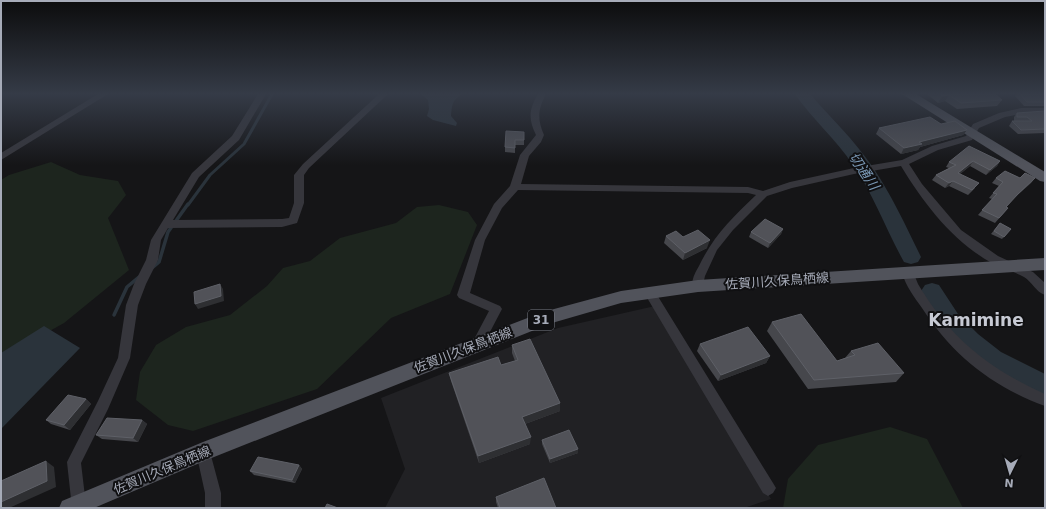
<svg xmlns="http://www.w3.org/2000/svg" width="1046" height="509" viewBox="0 0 1046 509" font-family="'DejaVu Sans','Noto Sans JP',sans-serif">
	<rect width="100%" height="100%" fill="#151517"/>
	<path fill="#212124" d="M 655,306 L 771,499 L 744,508 L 385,508 L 405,469 L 381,398 L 558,328 Z"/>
	<g fill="#1d251e">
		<path d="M 51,162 L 80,175 L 118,181 L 126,195 L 108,218 L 129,270 L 64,323 L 1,358 L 1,180 L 9,175 Z"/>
		<path d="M 439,205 L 468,212 L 477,225 L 450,294 L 391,318 L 317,389 L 193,431 L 168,425 L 136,400 L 140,372 L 156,345 L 186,327 L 230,315 L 267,286 L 283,268 L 310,261 L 340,238 L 396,223 L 417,207 Z"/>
		<path d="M 890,427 L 927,439 L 963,508 L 783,508 L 788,479 L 818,445 Z"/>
	</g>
	<g fill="#2a333b">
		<path d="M 421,94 L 462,94 C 452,100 452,105 451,116 L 457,123 L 456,126 L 433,120 L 427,116 L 429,109 L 428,100 Z"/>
		<path d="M 44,326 L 80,348 L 1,429 L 1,353 Z"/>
	</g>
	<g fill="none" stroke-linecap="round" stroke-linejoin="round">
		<path stroke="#2a333b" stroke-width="3" d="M 188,205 L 210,175 L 244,144 L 272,94"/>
		<g stroke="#2a333b" stroke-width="3.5">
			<path d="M 152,268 L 159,262 L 168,232 L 188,204"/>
			<path d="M 114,315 L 127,287 L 139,277"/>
		</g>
		<g fill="#2a333b" fill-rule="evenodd">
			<path d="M 795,94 L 810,94 C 831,118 854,140 872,166 C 891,194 906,226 921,257 L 918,262 L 911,264 L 904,262 C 886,230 874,195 853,165 C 836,139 812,119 795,94 Z"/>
			<path d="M 932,283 L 939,285 L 958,314 L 978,334 L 1001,352 L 1045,374 L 1045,396 C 985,374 951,348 921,291 L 925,285 Z"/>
		</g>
		<g fill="#36363c" fill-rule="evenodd">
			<path d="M 98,94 L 108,94 L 1,160 L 1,153 Z"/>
			<path d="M 258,94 L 266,94 L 239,140 L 199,177 L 173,220 L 282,219 L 289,218 L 294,203 L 294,175 L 303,164 L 379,94 L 388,94 L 309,168 L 304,175 L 304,203 L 297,223 L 282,227 L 168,228 L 161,240 L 158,260 L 146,284 L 138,305 L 130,358 L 108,409 L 81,463 L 86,505 L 84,508 L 72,508 L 67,462 L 98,401 L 118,358 L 126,305 L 134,284 L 146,260 L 151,240 L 192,173 L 232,136 Z"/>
			<path d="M 538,94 L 546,94 C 538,109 537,119 544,135 L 541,142 L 529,156 L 521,184 L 748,187 L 763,191 L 790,182 L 854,168 L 902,160 L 932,146 L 966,136 L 973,124 L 999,113 L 1021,108 L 1045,108 L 1045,114 L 1021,114 L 1005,117 L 979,128 L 972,140 L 938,150 L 909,164 L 922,184 L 961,230 L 998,256 L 1033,272 L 1045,283 L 1045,295 C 1036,292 1032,282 1024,277 C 1013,271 1001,268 990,262 C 952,240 924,204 901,166 L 854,174 L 792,188 L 767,196 L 733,230 L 717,250 L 705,276 L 702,289 L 698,291 L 694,289 C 690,281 695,273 699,266 C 714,235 731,219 756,195 L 748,193 L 518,190 L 502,208 L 485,240 L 470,293 L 500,306 L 502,309 L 481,349 L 477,350 L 473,349 L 471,345 L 489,311 L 459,298 L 457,295 L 475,240 L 494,204 L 510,186 L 520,155 L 536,135 C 528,119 529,109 538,94 Z"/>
			<path d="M 908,269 L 912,270 C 914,274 916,279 918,284 C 949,337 989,369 1045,394 L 1045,406 C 993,387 952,355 922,308 C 914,297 906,286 902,273 L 904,270 Z"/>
			<path d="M 650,288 L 654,290 L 773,483 L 776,488 L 773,493 L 768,496 L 763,493 L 646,296 L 644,293 L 646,290 Z"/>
			<path d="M 203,445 L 208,447 L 210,452 L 221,493 L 221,508 L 205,508 L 205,493 L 196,452 L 198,447 Z"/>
		</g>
		<g fill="#51535b" fill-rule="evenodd">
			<path d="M 902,94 L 916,94 L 1045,172 L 1045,182 L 1040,181 Z"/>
			<path d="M 1045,258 L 1045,270 L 698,292 L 621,303 L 552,323 L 209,459 L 94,508 L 59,508 L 62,501 L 203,442 L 543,312 L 621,291 L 698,280 Z"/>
		</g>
	</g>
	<g fill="#46474c">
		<path d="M 927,94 L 995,94 L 1002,100 L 997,106 L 957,109 L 945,101 L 938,103 Z"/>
		<path d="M 1017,94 L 1045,94 L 1045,106 L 1024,106 L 1015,96 Z"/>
		<path d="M 1045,111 L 1045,133 L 1018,134 L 1009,126 L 1012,121 L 1014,121 L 1014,117 L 1017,113 Z"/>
		<path d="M 941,124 L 967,130 L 963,135 L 920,147 L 918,150 L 901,154 L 876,134 L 879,128 Z"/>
		<path d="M 524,132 L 524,145 L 515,145 L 515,153 L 505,152 L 505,147 Z"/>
		<path d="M 1000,161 L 997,166 L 986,175 L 970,166 L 960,174 L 975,188 L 968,195 L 949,186 L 945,188 L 932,180 L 936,175 L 949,168 L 946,167 L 949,162 Z"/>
		<path d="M 996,178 L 1035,178 L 1031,183 L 1013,199 L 1006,207 L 1008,208 L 995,223 L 978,215 L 992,199 L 989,198 L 999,186 L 992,183 Z"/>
		<path d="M 1000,223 L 1011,229 L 1002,239 L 991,234 Z"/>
		<path d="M 783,229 L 781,234 L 768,248 L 749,237 L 751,232 Z"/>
		<path d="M 666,236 L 683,237 L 707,248 L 683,260 L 664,243 Z"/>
		<path d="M 772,322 L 837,361 L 845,358 L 851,351 L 904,373 L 896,382 L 808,389 L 767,331 Z"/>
		<path d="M 700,344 L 770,356 L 766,363 L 718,381 L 697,351 Z"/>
		<path d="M 512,345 L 560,403 L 560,411 L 525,424 L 530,444 L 479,463 L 451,381 L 449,373 L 501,365 L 515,361 L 512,353 Z"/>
		<path d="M 86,399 L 91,404 L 70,430 L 51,424 L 46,420 Z"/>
		<path d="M 142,420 L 147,424 L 138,442 L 102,439 L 96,435 Z"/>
		<path d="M 542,440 L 578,453 L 550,463 L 542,444 Z"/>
		<path d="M 299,465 L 302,469 L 295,483 L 254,475 L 250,471 Z"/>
		<path d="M 496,497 L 556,508 L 498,508 L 496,502 Z"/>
	</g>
	<g fill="#2e2f32">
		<path d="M 949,95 L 945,101 L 938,103 L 942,96 Z"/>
		<path d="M 967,130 L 963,135 L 920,147 L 918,150 L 901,154 L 904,148 L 919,142 Z"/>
		<path d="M 973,161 L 970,166 L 955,178 L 958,173 Z"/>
		<path d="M 1000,161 L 997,166 L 986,175 L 990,170 Z"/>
		<path d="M 1035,178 L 1031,183 L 1013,199 L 1018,194 Z"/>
		<path d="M 953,181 L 949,186 L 945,188 L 949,183 Z"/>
		<path d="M 783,229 L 781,234 L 768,248 L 770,243 Z"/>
		<path d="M 710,240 L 707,248 L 683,260 L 685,253 Z"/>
		<path d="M 220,284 L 223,289 L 224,301 L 198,309 L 195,304 Z"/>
		<path d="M 770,356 L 766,363 L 718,381 L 721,375 Z"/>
		<path d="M 86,399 L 91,404 L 70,430 L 64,425 Z"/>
		<path d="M 560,403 L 560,411 L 522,425 L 522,417 Z"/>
		<path d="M 142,420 L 147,424 L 138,442 L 133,438 Z"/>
		<path d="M 531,437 L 530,444 L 479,463 L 478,456 Z"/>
		<path d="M 578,449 L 578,453 L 550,463 L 550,459 Z"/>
		<path d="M 46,461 L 54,467 L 56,487 L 9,508 L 1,508 L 1,502 Z"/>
		<path d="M 299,465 L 302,469 L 295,483 L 292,480 Z"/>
	</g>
	<g fill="#515258" stroke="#5e6067">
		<path d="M 940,94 L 995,94 L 1002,100 L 961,103 L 949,95 L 942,96 Z"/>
		<path d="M 1020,94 L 1045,94 L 1045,102 L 1027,102 Z"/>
		<path d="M 1045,111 L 1045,129 L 1021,130 L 1012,121 L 1032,121 L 1027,117 L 1017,117 L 1017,113 Z"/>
		<path d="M 930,117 L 941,124 L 955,121 L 967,130 L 919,142 L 922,144 L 904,148 L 879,128 Z"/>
		<path d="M 506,131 L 524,132 L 524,140 L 515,140 L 515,148 L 505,147 Z"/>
		<path d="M 969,146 L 1000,161 L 990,170 L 973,161 L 958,173 L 979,183 L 972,190 L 953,181 L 949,183 L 936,175 L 956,165 L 949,162 Z"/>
		<path d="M 1005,171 L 1020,178 L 1025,173 L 1035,178 L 1018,194 L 1006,207 L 1008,208 L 999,218 L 982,210 L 997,194 L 993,193 L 1003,182 L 996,178 Z"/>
		<path d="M 765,219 L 783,229 L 770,243 L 751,232 Z"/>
		<path d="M 1000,223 L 1011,229 L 1004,237 L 994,231 Z"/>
		<path d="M 698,230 L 710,240 L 685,253 L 666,236 L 676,231 L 683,237 Z"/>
		<path d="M 220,284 L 221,296 L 195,304 L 194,292 Z"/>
		<path d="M 801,314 L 837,361 L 855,355 L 851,351 L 878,343 L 904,373 L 814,380 L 772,322 Z"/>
		<path d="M 748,327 L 770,356 L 721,375 L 700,344 Z"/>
		<path d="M 530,339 L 560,403 L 522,417 L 531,437 L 478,456 L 449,373 L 498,357 L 501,365 L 518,360 L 512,345 Z"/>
		<path d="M 68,395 L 86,399 L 64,425 L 46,420 Z"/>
		<path d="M 107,418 L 142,420 L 133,438 L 96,435 Z"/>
		<path d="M 569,430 L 578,449 L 550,459 L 542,440 Z"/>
		<path d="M 258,457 L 299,465 L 292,480 L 250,471 Z"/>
		<path d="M 46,461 L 47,481 L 1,502 L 1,481 Z"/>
		<path d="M 544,478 L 556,508 L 500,508 L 496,497 Z"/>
		<path d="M 327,504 L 338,508 L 325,508 Z"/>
	</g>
	<linearGradient id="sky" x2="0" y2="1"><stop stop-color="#0c0c0d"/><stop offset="0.57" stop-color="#353b47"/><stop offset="1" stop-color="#353b47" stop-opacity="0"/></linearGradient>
	<rect width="1046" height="165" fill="url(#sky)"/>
	<g text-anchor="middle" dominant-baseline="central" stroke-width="4" stroke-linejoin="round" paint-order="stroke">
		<rect fill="#101012" stroke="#797c86" stroke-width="1" x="528" y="310" width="26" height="20" rx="3"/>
		<g font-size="12" font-weight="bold" fill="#a6abb8">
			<text x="541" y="320">31</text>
		</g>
		<g font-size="13" fill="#a6abb8" stroke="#101012">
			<text transform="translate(777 281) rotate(-4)">佐賀川久保鳥栖線</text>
			<text transform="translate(463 350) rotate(-21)">佐賀川久保鳥栖線</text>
			<text transform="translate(162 470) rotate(-23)">佐賀川久保鳥栖線</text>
		</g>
		<g font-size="14" font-style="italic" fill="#7a98b5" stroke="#101012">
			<text transform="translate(864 171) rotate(56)">切通川</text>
		</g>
		<g font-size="17" font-weight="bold" fill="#c7cad4" stroke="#101012">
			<text x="976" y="320">Kamimine</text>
		</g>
	</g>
	<rect width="1046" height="509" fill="none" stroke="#a6abb8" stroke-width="4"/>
	<g transform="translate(1010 473) rotate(185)" stroke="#101012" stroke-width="3" paint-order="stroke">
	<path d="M0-3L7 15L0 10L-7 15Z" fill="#a6abb8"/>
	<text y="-6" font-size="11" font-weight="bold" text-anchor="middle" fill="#a6abb8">N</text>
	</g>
</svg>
